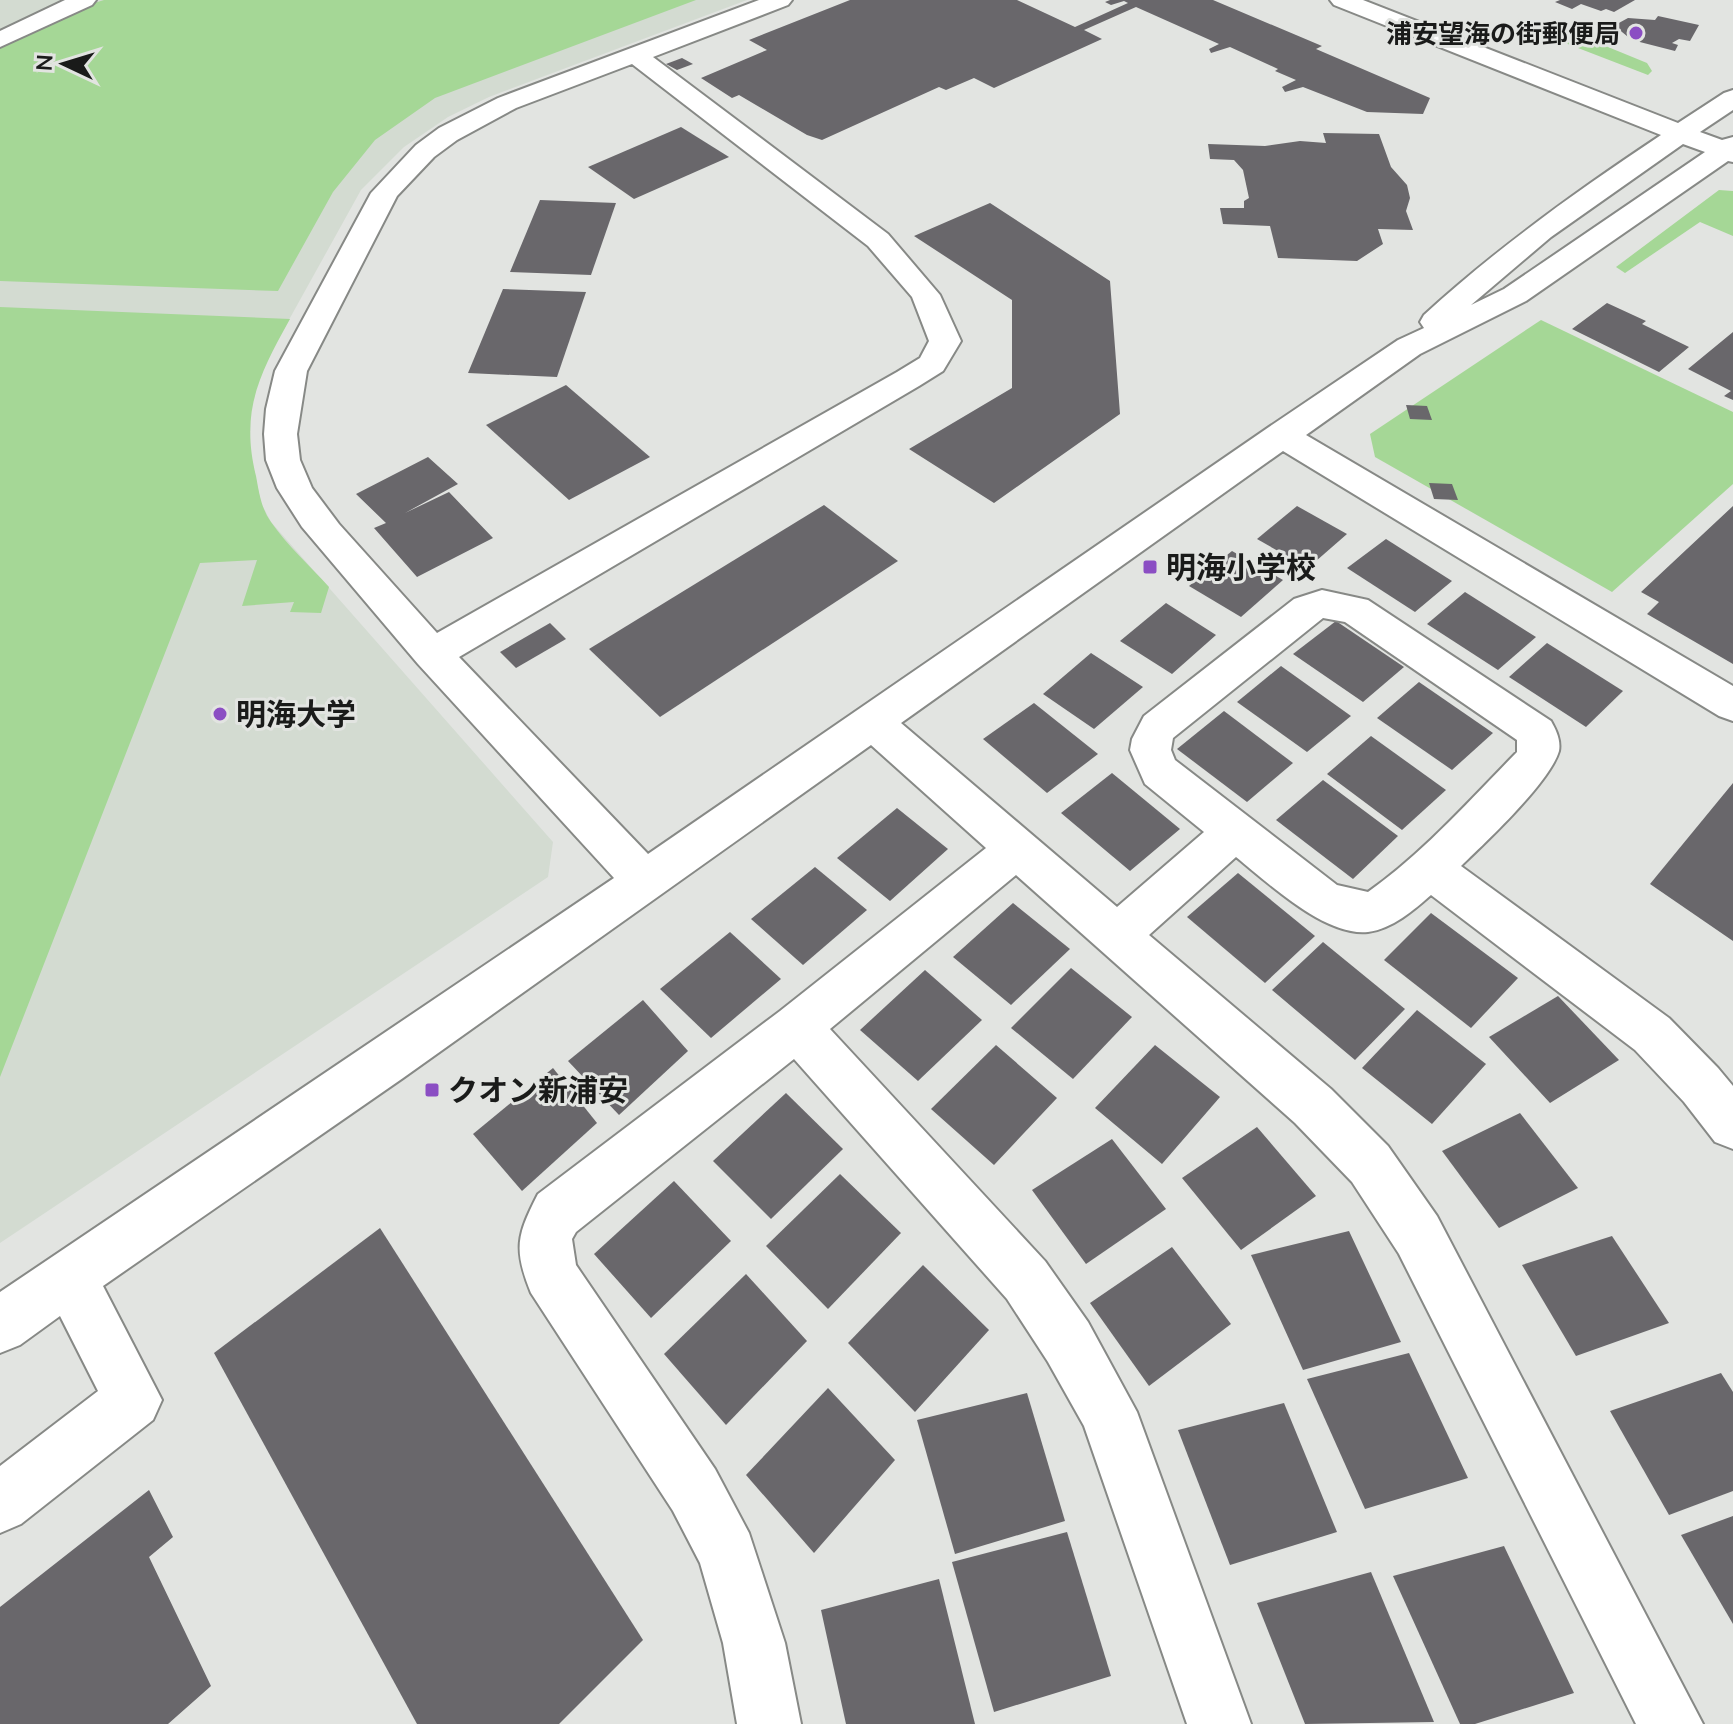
<svg xmlns="http://www.w3.org/2000/svg" width="1733" height="1724" viewBox="0 0 1733 1724" font-family="Mulish,'Noto Sans JP',sans-serif">
	<rect width="100%" height="100%" fill="#e2e4e1"/>
	<path fill="#d3dbd1" d="M 0,0 L 747,0 L 489,97 L 448,117 L 404,147 L 361,190 L 265,363 L 251,398 L 250,451 L 261,503 L 271,522 L 553,842 L 548,877 L 0,1243 Z"/>
	<g fill="#a5d796">
		<path d="M 104,0 L 696,0 L 435,98 L 375,140 L 333,192 L 278,291 L 0,281 L 0,47 L 81,7 Z"/>
		<path d="M 1586,38 L 1647,63 L 1652,71 L 1648,75 L 1565,43 Z"/>
		<path d="M 1719,190 L 1733,191 L 1733,236 L 1700,222 L 1625,273 L 1616,267 Z"/>
		<path d="M 0,307 L 290,319 C 259,375 240,411 256,476 C 259,492 261,508 271,522 C 287,545 310,566 329,587 L 321,613 L 290,612 L 294,602 L 242,606 L 257,560 L 200,563 L 0,1077 Z"/>
		<path d="M 1541,320 L 1733,412 L 1733,484 L 1612,592 L 1375,457 L 1370,434 Z"/>
	</g>
	<g fill="#69676b">
		<path d="M 850,0 L 1017,0 L 1075,27 L 1128,3 L 1124,1 L 1111,5 L 1105,2 L 1110,0 L 1213,0 L 1322,46 L 1316,49 L 1430,98 L 1423,114 L 1367,112 L 1303,87 L 1285,92 L 1282,87 L 1296,80 L 1275,71 L 1278,69 L 1230,47 L 1211,53 L 1209,49 L 1219,44 L 1136,7 L 1084,30 L 1102,39 L 994,88 L 974,78 L 946,90 L 939,87 L 822,140 L 807,135 L 739,95 L 732,98 L 701,78 L 767,50 L 749,40 Z"/>
		<path d="M 1560,0 L 1635,0 L 1614,12 L 1606,9 L 1601,11 L 1581,4 L 1572,9 L 1555,2 Z"/>
		<path d="M 1658,16 L 1699,25 L 1690,41 L 1679,39 L 1672,43 L 1678,45 L 1675,51 L 1632,40 L 1617,28 L 1617,24 L 1628,18 L 1655,20 Z"/>
		<path d="M 682,58 L 693,64 L 677,70 L 666,64 Z"/>
		<path d="M 681,127 L 729,157 L 634,199 L 588,167 Z"/>
		<path d="M 1323,133 L 1379,134 L 1391,167 L 1407,185 L 1410,198 L 1406,211 L 1413,230 L 1378,229 L 1383,244 L 1357,261 L 1278,258 L 1270,226 L 1223,224 L 1220,208 L 1244,208 L 1244,201 L 1249,198 L 1243,170 L 1234,160 L 1210,159 L 1208,144 L 1265,146 L 1300,141 L 1326,143 Z"/>
		<path d="M 540,200 L 616,203 L 591,275 L 510,272 Z"/>
		<path d="M 990,203 L 1110,281 L 1120,414 L 994,503 L 909,449 L 1012,388 L 1012,300 L 914,236 Z"/>
		<path d="M 503,289 L 586,292 L 557,377 L 468,373 Z"/>
		<path d="M 1607,303 L 1646,321 L 1642,324 L 1689,347 L 1659,372 L 1572,329 Z"/>
		<path d="M 1733,332 L 1733,400 L 1724,396 L 1731,391 L 1688,369 Z"/>
		<path d="M 566,385 L 650,457 L 569,500 L 486,425 Z"/>
		<path d="M 1406,405 L 1427,406 L 1432,420 L 1410,419 Z"/>
		<path d="M 428,457 L 458,484 L 405,513 L 449,492 L 493,538 L 417,577 L 374,528 L 386,523 L 356,494 Z"/>
		<path d="M 1429,483 L 1452,484 L 1458,500 L 1434,499 Z"/>
		<path d="M 824,505 L 898,561 L 660,717 L 589,649 Z"/>
		<path d="M 1297,506 L 1347,534 L 1308,568 L 1257,539 Z"/>
		<path d="M 1733,506 L 1733,664 L 1647,614 L 1659,602 L 1641,592 Z"/>
		<path d="M 1386,539 L 1452,581 L 1415,612 L 1347,568 Z"/>
		<path d="M 1232,551 L 1283,580 L 1241,617 L 1189,586 Z"/>
		<path d="M 1465,592 L 1536,637 L 1498,670 L 1427,624 Z"/>
		<path d="M 1166,603 L 1216,635 L 1172,674 L 1120,641 Z"/>
		<path d="M 1336,621 L 1404,667 L 1363,702 L 1293,654 Z"/>
		<path d="M 550,623 L 566,639 L 516,668 L 500,652 Z"/>
		<path d="M 1547,643 L 1623,691 L 1586,727 L 1509,677 Z"/>
		<path d="M 1091,653 L 1143,687 L 1094,729 L 1043,694 Z"/>
		<path d="M 1281,666 L 1351,716 L 1307,752 L 1237,702 Z"/>
		<path d="M 1419,682 L 1493,733 L 1452,770 L 1377,718 Z"/>
		<path d="M 1034,703 L 1098,754 L 1047,793 L 983,739 Z"/>
		<path d="M 1224,711 L 1293,763 L 1247,802 L 1177,749 Z"/>
		<path d="M 1371,736 L 1446,790 L 1402,830 L 1327,774 Z"/>
		<path d="M 1112,773 L 1180,829 L 1130,871 L 1061,813 Z"/>
		<path d="M 1323,780 L 1398,836 L 1353,879 L 1276,820 Z"/>
		<path d="M 1733,783 L 1733,941 L 1650,884 Z"/>
		<path d="M 897,808 L 948,849 L 890,901 L 837,858 Z"/>
		<path d="M 815,867 L 867,910 L 803,965 L 751,919 Z"/>
		<path d="M 1238,873 L 1315,936 L 1265,983 L 1187,917 Z"/>
		<path d="M 1013,903 L 1070,949 L 1011,1005 L 953,957 Z"/>
		<path d="M 1431,913 L 1518,978 L 1471,1028 L 1384,960 Z"/>
		<path d="M 730,932 L 781,979 L 711,1038 L 660,989 Z"/>
		<path d="M 1323,942 L 1405,1009 L 1355,1060 L 1272,990 Z"/>
		<path d="M 1071,968 L 1132,1017 L 1073,1079 L 1011,1028 Z"/>
		<path d="M 925,970 L 982,1020 L 918,1081 L 860,1030 Z"/>
		<path d="M 1558,996 L 1619,1060 L 1550,1103 L 1489,1037 Z"/>
		<path d="M 643,1000 L 688,1051 L 619,1115 L 568,1061 Z"/>
		<path d="M 1417,1010 L 1486,1064 L 1432,1124 L 1362,1068 Z"/>
		<path d="M 996,1045 L 1057,1098 L 994,1165 L 931,1109 Z"/>
		<path d="M 1155,1045 L 1220,1097 L 1162,1164 L 1095,1108 Z"/>
		<path d="M 553,1068 L 597,1123 L 522,1191 L 473,1134 Z"/>
		<path d="M 786,1093 L 843,1149 L 771,1219 L 713,1161 Z"/>
		<path d="M 1520,1113 L 1578,1188 L 1499,1228 L 1442,1151 Z"/>
		<path d="M 1257,1127 L 1316,1196 L 1241,1250 L 1182,1178 Z"/>
		<path d="M 1112,1139 L 1166,1209 L 1086,1264 L 1032,1190 Z"/>
		<path d="M 840,1174 L 901,1233 L 828,1309 L 766,1246 Z"/>
		<path d="M 674,1181 L 731,1241 L 651,1318 L 594,1254 Z"/>
		<path d="M 380,1228 L 643,1640 L 559,1724 L 417,1724 L 214,1353 Z"/>
		<path d="M 1349,1231 L 1401,1342 L 1303,1370 L 1251,1255 Z"/>
		<path d="M 1612,1236 L 1669,1323 L 1576,1356 L 1522,1265 Z"/>
		<path d="M 1172,1247 L 1231,1324 L 1149,1386 L 1090,1303 Z"/>
		<path d="M 923,1265 L 989,1330 L 915,1412 L 848,1343 Z"/>
		<path d="M 746,1274 L 807,1341 L 726,1425 L 664,1354 Z"/>
		<path d="M 1409,1353 L 1468,1478 L 1365,1509 L 1307,1379 Z"/>
		<path d="M 1721,1373 L 1733,1392 L 1733,1491 L 1669,1515 L 1610,1411 Z"/>
		<path d="M 828,1388 L 895,1460 L 814,1553 L 746,1475 Z"/>
		<path d="M 1027,1393 L 1065,1521 L 955,1554 L 917,1420 Z"/>
		<path d="M 1284,1403 L 1337,1532 L 1230,1565 L 1178,1430 Z"/>
		<path d="M 149,1490 L 173,1537 L 149,1557 L 211,1686 L 168,1724 L 0,1724 L 0,1607 Z"/>
		<path d="M 1733,1516 L 1733,1624 L 1681,1535 Z"/>
		<path d="M 1067,1532 L 1111,1676 L 994,1712 L 952,1562 Z"/>
		<path d="M 1504,1546 L 1574,1693 L 1475,1724 L 1460,1724 L 1393,1576 Z"/>
		<path d="M 1371,1572 L 1434,1722 L 1305,1724 L 1257,1603 Z"/>
		<path d="M 939,1579 L 975,1724 L 846,1724 L 821,1610 Z"/>
	</g>
	<g fill="none" stroke-linecap="round" stroke-linejoin="round">
		<defs>
			<g id="minor">
				<path d="M 65,0 L 96,0 L 92,5 L 0,47 L 0,31 Z"/>
				<path d="M 759,0 L 792,0 L 788,5 L 653,57 L 888,234 L 940,295 L 961,341 L 943,371 L 919,386 L 459,657 L 648,854 L 1269,427 L 1398,340 L 1424,328 L 1420,322 L 1424,315 C 1497,248 1578,190 1661,135 L 1334,5 L 1330,0 L 1363,0 L 1678,123 L 1724,93 L 1733,90 L 1733,110 L 1700,132 L 1722,140 L 1733,137 L 1733,162 L 1728,161 L 1526,301 L 1420,354 L 1306,435 L 1733,686 L 1733,721 L 1719,716 L 1283,451 L 901,723 L 1117,907 L 1204,832 L 1145,784 L 1130,750 L 1132,739 L 1144,716 L 1294,599 L 1322,590 L 1368,600 L 1551,721 C 1556,730 1561,740 1559,751 C 1550,782 1486,842 1461,866 L 1669,1018 L 1718,1068 L 1733,1086 L 1733,1149 L 1715,1142 L 1684,1102 L 1635,1050 L 1431,895 C 1414,910 1392,929 1368,932 C 1325,937 1267,882 1236,857 L 1149,935 L 1331,1089 L 1388,1146 L 1437,1216 L 1703,1724 L 1636,1724 L 1399,1254 L 1352,1182 L 1295,1123 L 1016,875 L 830,1029 L 1045,1261 L 1088,1322 L 1137,1412 L 1251,1724 L 1187,1724 L 1084,1426 L 1048,1362 L 1007,1299 L 794,1059 L 576,1232 L 572,1239 L 576,1265 L 715,1469 L 749,1533 L 785,1643 L 801,1724 L 737,1724 L 723,1643 L 700,1563 L 673,1511 L 531,1293 C 513,1249 517,1235 538,1194 L 780,1011 L 986,848 L 871,745 L 403,1078 L 103,1286 L 162,1400 L 153,1420 L 21,1524 L 0,1533 L 0,1466 L 98,1391 L 60,1316 L 20,1345 L 0,1353 L 0,1292 L 614,878 L 418,664 L 302,527 L 277,488 L 266,460 L 264,434 L 266,409 L 275,371 L 371,193 L 416,145 L 439,128 L 498,98 ZM 632,64 L 868,246 L 912,297 L 929,341 L 920,358 L 897,372 L 437,633 L 339,524 L 312,488 L 300,460 L 297,434 L 307,371 L 397,196 L 434,157 L 457,140 L 516,108 ZM 1683,144 L 1705,152 L 1504,289 L 1471,305 L 1551,237 ZM 1323,618 L 1345,622 L 1517,740 L 1517,752 C 1469,801 1423,853 1368,892 L 1337,885 L 1175,760 L 1171,750 L 1173,738 Z"/>
			</g>
		</defs>
		<use href="#minor" stroke="#878986" stroke-width="4"/>
		<use href="#minor" fill="#fff" fill-rule="evenodd"/>
	</g>
	<g fill="#8b4ec3" stroke="#e2e4e1" stroke-width="3">
		<circle cx="1636" cy="33" r="8"/>
		<rect x="1142" y="559" width="16" height="16" rx="4"/>
		<circle cx="220" cy="714" r="8"/>
		<rect x="424" y="1082" width="16" height="16" rx="4"/>
	</g>
	<g text-anchor="middle" dominant-baseline="central" stroke-width="6" stroke-linejoin="round" paint-order="stroke">
		<g font-size="26" font-weight="bold" fill="#1a1b1a" stroke="#e2e4e1" text-anchor="end">
			<text x="1620" y="33">浦安望海の街郵便局</text>
		</g>
		<g font-size="30" font-weight="bold" fill="#1a1b1a" stroke="#e2e4e1" text-anchor="start">
			<text x="1166" y="567">明海小学校</text>
			<text x="236" y="714">明海大学</text>
			<text x="448" y="1090">クオン新浦安</text>
		</g>
	</g>
	<g transform="translate(64 64) rotate(274)" stroke="#e2e4e1" stroke-width="6" paint-order="stroke">
	<path d="M0-6L14 30L0 20L-14 30Z" fill="#1a1b1a"/>
	<text y="-12" font-size="22" font-weight="bold" text-anchor="middle" fill="#1a1b1a">N</text>
	</g>
</svg>
